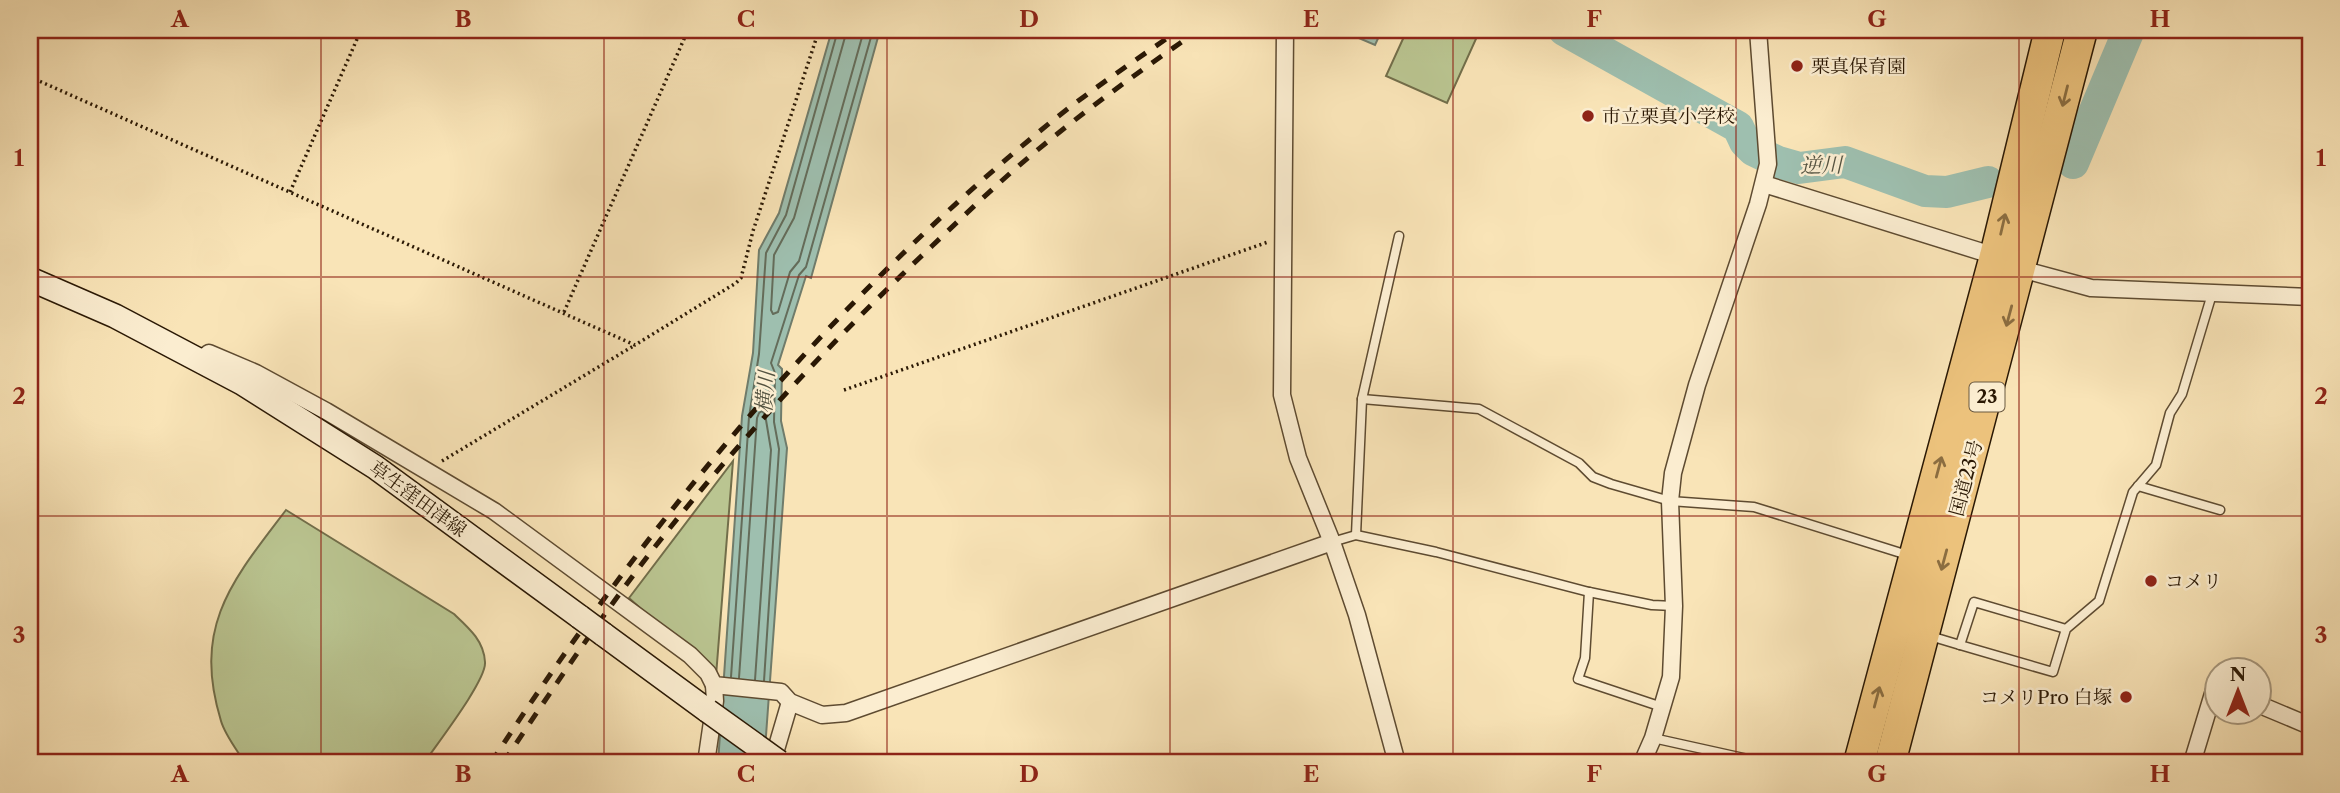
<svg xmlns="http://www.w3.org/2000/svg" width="2340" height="793" viewBox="0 0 2340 793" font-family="'Libre Caslon Text','Noto Serif JP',serif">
	<rect width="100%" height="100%" fill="#f9e4b7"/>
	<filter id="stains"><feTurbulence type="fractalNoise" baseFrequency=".00286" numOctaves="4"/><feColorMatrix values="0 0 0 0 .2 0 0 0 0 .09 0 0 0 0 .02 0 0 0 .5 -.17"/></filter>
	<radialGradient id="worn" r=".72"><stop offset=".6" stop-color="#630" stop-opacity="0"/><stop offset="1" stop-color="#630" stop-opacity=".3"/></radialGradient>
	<g fill="#bac591" stroke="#726e4a" stroke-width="2">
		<path d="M 1407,30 L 1480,30 L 1447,103 L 1386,76 Z"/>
		<path d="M 733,461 L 716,676 L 629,598 Z"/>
		<path d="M 286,510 L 454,614 C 469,628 484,641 485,662 C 487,680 436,745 424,763 L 245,763 C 237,750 225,735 221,721 C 192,626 232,581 286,510 Z"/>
	</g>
	<g fill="#9ebfaf" stroke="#707c6b" stroke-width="2">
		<path d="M 832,30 L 880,30 L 811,278 L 806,276 L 778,365 L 782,369 L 781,421 L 787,448 L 764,763 L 718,763 L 742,416 L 753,353 L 759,250 L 779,213 Z"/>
		<path d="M 1340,30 L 1382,30 L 1375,45 Z"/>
	</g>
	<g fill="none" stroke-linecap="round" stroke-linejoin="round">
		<g stroke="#646c5a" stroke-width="2">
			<path d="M 847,30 L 794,218 L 774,255 L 771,310 L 773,314 L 778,312 L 790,272 L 799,261 L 864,30"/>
			<path d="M 731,677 L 749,417 L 759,354 L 766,253 L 786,215 L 838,30"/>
			<path d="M 739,678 L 757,418 L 759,413 L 762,411 L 765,414 L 771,450 L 755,680"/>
			<path d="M 764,681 L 779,449 L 774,422 L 775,373 L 771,363 L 799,275 L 806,267 L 873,30"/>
		</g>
		<g stroke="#9ebfaf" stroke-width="32">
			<path d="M 1564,30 L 1738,127 L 1745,142 L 1753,150 L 1778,162 L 1799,168 L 1845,162 L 1925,191 L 1947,192 L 1988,182"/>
			<path d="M 2073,163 L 2129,30"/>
		</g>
		<defs>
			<g id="lane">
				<path d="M 1362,399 L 1479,409 L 1579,463 L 1593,477 L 1611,484 L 1670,501 L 1754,507 L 1901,553"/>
				<path d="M 2138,486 L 2220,510"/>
				<path d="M 1356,535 L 1362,399 L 1399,236"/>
				<path d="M 1332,542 L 1356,535 L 1436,552 L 1589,592 L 1652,605 L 1674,606"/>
				<path d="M 1589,592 L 1585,658 L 1578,679 L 1662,707"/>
				<path d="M 2066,629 L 1974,602 L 1960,645 L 2053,672 L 2066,629 L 2099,601 L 2133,492 L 2156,465 L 2170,413 L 2182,394 L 2212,294"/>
				<path d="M 1930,636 L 1960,645"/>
				<path d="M 1653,738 L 1748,759 L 1785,763"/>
			</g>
			<g id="street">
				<path d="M 1285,30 L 1282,395 L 1298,458 L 1332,542 L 1357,615 L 1397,763"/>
				<path d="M 1764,184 L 1995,256 L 2021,269 L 2091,288 L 2310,297"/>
				<path d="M 199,361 L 209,353 L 256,373 L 326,411 L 494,511 L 690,655 L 708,673 L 714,685 L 781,692 L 790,702 L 822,715 L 846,713 L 1332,542"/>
				<path d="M 2260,705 L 2310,726"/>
				<path d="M 706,763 L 715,701 L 714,685"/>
				<path d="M 772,763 L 790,702"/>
				<path d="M 1642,763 L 1653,738 L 1671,677 L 1674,606 L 1670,501 L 1673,473 L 1697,385 L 1758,204 L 1768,164 L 1758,30"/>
				<path d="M 2192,763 L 2215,687 L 2218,688"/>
			</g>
			<g id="secondary">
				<path d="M 30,279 L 115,316 L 242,383 L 375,467 L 580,617"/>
				<path d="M 603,634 L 708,711"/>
			</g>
			<g id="highway">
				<path d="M 1859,763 L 1995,256 L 2050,30"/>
				<path d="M 1890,763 L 2082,30"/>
			</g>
		</defs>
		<use href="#lane" stroke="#5e4b31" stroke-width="11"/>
		<use href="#street" stroke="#5e4b31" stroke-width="19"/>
		<use href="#secondary" stroke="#2a1804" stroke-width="26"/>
		<use href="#highway" stroke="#2a1804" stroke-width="33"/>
		<g stroke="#2a1804" stroke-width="3.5" stroke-dasharray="2 3.5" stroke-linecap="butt">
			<path d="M 30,40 L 34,30"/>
			<path d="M 30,77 L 635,345 L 736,283 L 741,278 L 753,231 L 819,30"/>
			<path d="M 290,192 L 361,30"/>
			<path d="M 564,312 L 688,30"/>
			<path d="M 844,390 L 1268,242"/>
			<path d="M 442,461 L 635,345"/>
		</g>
		<use href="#lane" stroke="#fbedd0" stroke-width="8"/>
		<use href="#street" stroke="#fbedd0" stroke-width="16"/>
		<use href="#secondary" stroke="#fbedd0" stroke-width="23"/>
		<use href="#highway" stroke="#ecc27c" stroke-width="30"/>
		<g stroke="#2a1804" stroke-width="5" stroke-dasharray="12 12" stroke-linecap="butt">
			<path d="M 491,763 C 641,531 820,313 1034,136 C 1080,97 1130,64 1179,30"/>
			<path d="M 503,763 C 560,678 617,592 682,513 C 759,419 843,330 932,246 C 969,211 1006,175 1046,143 C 1095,103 1147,66 1199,30"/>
		</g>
		<defs>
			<g id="secondary-bridge">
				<path d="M 580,617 L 603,634"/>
				<path d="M 708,711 L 779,762"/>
			</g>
		</defs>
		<use href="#secondary-bridge" stroke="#2a1804" stroke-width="26" stroke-linecap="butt"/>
		<use href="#secondary-bridge" stroke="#fbedd0" stroke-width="23"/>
	</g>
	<defs><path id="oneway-shaft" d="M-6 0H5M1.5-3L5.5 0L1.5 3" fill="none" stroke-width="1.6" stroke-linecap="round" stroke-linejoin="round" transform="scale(1.75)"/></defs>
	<g stroke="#8b6d40">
		<use href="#oneway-shaft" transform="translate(2065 96) rotate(104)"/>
		<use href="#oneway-shaft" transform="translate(2003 224) rotate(-77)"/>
		<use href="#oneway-shaft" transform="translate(2009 316) rotate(105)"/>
		<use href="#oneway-shaft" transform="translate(1939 467) rotate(-75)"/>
		<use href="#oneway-shaft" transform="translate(1944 560) rotate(105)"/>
		<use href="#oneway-shaft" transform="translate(1877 697) rotate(-75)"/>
	</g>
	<path fill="none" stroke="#8f2418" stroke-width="2" stroke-opacity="0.55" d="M 321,30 L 321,763M 604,30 L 604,763M 887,30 L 887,763M 1170,30 L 1170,763M 1453,30 L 1453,763M 1736,30 L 1736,763M 2019,30 L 2019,763M 30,277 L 2310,277M 30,516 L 2310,516"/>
	<g fill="#8f2418" stroke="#fbedd0" stroke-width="2.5">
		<circle cx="1797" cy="66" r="7"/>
		<circle cx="1588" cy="116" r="7"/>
		<circle cx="2151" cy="581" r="7"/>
		<circle cx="2126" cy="697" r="7"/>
	</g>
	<g text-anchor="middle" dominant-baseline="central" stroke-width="5" stroke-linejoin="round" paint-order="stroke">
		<rect fill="#fbedd0" stroke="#695841" stroke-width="2" x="1969.5" y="382.5" width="35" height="29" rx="5"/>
		<g font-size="18" font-weight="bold" fill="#2a1804">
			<text x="1987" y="397">23</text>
		</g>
		<g font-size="19" fill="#2a1804" stroke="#fbedd0" text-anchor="start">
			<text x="1811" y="66">栗真保育園</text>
			<text x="1602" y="116">市立栗真小学校</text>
			<text x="2165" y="581">コメリ</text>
			<text x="2112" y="697" text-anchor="end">コメリPro 白塚</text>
		</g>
		<g font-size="19" fill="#2a1804" stroke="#fbedd0">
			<text transform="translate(1966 478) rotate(-75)">国道23号</text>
			<text transform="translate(418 499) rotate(36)">草生窪田津線</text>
		</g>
		<g font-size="21" font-style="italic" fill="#535240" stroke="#fbedd0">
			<text transform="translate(1821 165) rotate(-1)">逆川</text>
			<text transform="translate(765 392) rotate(-86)">横川</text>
		</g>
	</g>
	<rect width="2340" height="793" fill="none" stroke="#f9e4b7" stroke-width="77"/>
	<g transform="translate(2238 691)"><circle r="33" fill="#fbedd0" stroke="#a7987e" stroke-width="2"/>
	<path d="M0-5L12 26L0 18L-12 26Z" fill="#8f2418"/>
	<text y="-10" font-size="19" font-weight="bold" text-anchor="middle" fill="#2a1804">N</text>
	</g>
	<rect x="38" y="38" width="2264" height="716" fill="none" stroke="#8f2418" stroke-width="2.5"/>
	<g font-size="23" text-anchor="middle" font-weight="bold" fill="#8f2418">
		<text x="180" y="27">A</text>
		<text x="463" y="27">B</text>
		<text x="746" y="27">C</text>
		<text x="1029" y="27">D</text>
		<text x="1311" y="27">E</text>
		<text x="1594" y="27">F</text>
		<text x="1877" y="27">G</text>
		<text x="2160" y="27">H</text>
		<text x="19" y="166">1</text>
		<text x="2321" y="166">1</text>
		<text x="19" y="404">2</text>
		<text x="2321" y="404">2</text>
		<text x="19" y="643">3</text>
		<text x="2321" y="643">3</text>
		<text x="180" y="782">A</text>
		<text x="463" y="782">B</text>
		<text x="746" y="782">C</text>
		<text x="1029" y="782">D</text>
		<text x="1311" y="782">E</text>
		<text x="1594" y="782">F</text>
		<text x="1877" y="782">G</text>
		<text x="2160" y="782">H</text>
	</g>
	<rect width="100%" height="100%" filter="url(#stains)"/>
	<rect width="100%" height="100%" fill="url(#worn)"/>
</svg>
